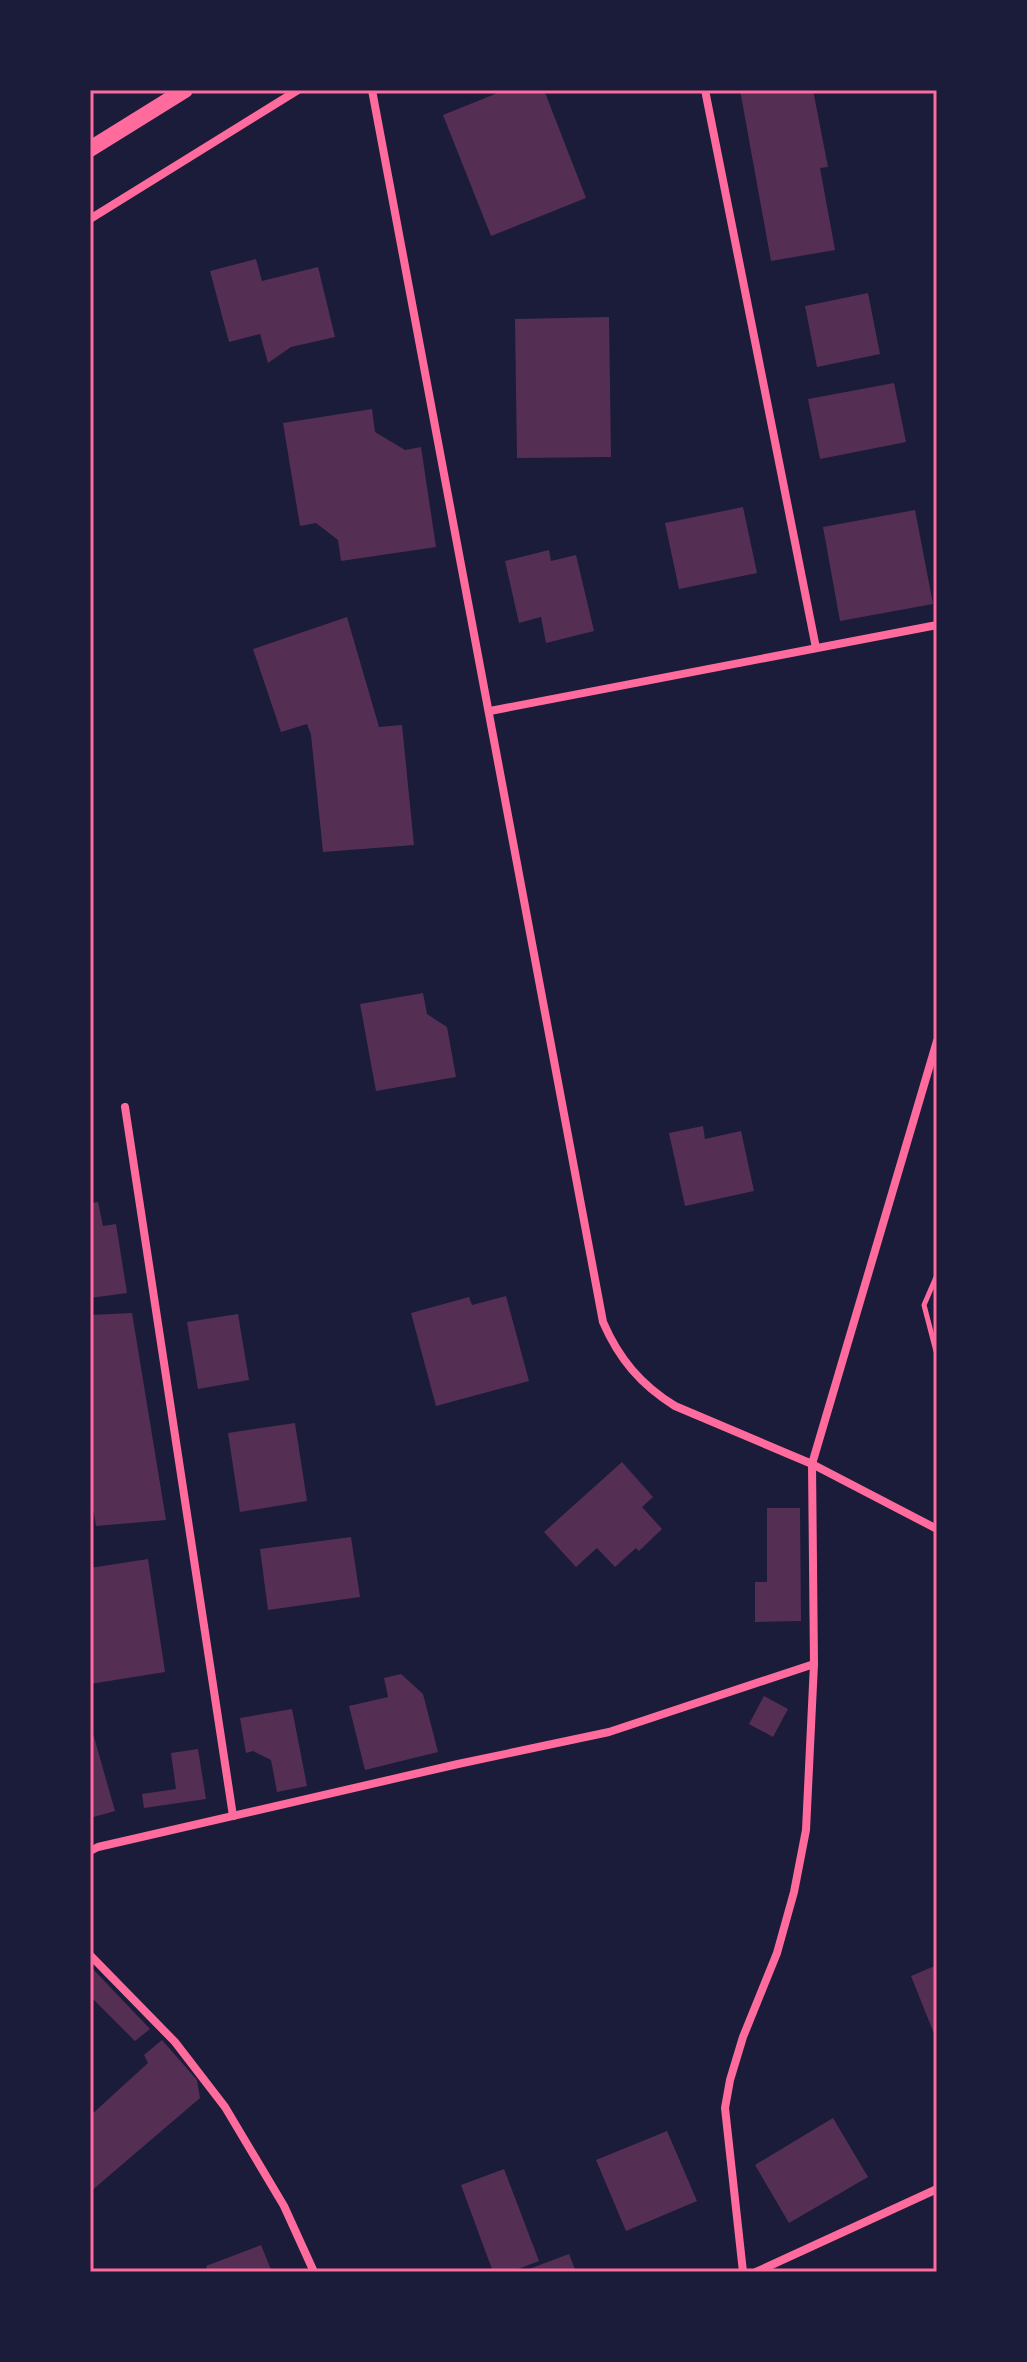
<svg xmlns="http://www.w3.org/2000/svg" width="1027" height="2362" viewBox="0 0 1027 2362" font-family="Jost,sans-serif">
	<rect width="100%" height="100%" fill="#1b1b3a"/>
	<g fill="#542f53">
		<path d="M 505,90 L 544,90 L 586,198 L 491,236 L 443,115 Z"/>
		<path d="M 740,90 L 813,90 L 828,167 L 820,168 L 835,250 L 771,261 Z"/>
		<path d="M 256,259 L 262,281 L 318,267 L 335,337 L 291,347 L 268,363 L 260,334 L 229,342 L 210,271 Z"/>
		<path d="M 868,293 L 880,354 L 817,367 L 805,306 Z"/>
		<path d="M 609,317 L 611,457 L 517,458 L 515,319 Z"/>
		<path d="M 894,383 L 906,442 L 820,459 L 808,399 Z"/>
		<path d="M 372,409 L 375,432 L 405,450 L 421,447 L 436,547 L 341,561 L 338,540 L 316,523 L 300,526 L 283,423 Z"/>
		<path d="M 743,507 L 757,573 L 679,589 L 665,523 Z"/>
		<path d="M 915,510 L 933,604 L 840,621 L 823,527 Z"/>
		<path d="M 549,550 L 551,561 L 576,555 L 594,631 L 546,643 L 541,617 L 519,623 L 505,561 Z"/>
		<path d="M 347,617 L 379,727 L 402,725 L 414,845 L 323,852 L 311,735 L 307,724 L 281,732 L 253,649 Z"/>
		<path d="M 423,993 L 427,1014 L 447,1027 L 456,1077 L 376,1091 L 360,1004 Z"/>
		<path d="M 703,1126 L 705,1139 L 741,1131 L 754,1191 L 685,1206 L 669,1133 Z"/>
		<path d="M 98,1202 L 103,1226 L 116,1224 L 127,1293 L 90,1298 L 90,1203 Z"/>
		<path d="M 506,1296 L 529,1381 L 436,1406 L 411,1313 L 469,1297 L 472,1305 Z"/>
		<path d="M 132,1313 L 166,1520 L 96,1526 L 90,1490 L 90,1315 Z"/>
		<path d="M 238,1314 L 249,1380 L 198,1389 L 187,1322 Z"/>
		<path d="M 295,1423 L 307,1501 L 240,1512 L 228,1433 Z"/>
		<path d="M 622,1462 L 653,1497 L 642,1507 L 662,1529 L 639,1551 L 636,1548 L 615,1567 L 597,1548 L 576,1567 L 544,1532 Z"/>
		<path d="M 767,1508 L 800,1508 L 801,1621 L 755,1622 L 755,1582 L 767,1582 Z"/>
		<path d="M 351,1537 L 360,1597 L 268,1610 L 260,1549 Z"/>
		<path d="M 148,1559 L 165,1672 L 90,1684 L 90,1568 Z"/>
		<path d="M 401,1674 L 423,1694 L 438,1752 L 365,1770 L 349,1706 L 388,1697 L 384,1678 Z"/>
		<path d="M 764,1696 L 788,1709 L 773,1737 L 749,1724 Z"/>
		<path d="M 292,1709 L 307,1786 L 277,1792 L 271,1760 L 253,1751 L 246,1753 L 240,1718 Z"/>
		<path d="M 90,1723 L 115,1811 L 90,1818 Z"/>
		<path d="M 198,1749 L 206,1799 L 144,1808 L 142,1794 L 176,1789 L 171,1753 Z"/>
		<path d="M 937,1965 L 937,2041 L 911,1976 Z"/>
		<path d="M 90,1966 L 150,2029 L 135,2041 L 90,1996 Z"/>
		<path d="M 162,2040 L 197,2080 L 200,2098 L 90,2192 L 90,2116 L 148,2063 L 144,2055 Z"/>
		<path d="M 833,2118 L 868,2177 L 789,2223 L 755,2165 Z"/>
		<path d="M 667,2131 L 697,2201 L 626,2231 L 596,2160 Z"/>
		<path d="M 504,2169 L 539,2261 L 510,2272 L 493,2272 L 461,2185 Z"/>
		<path d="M 261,2245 L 272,2272 L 208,2272 L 206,2266 Z"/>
		<path d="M 569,2254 L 576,2272 L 521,2272 Z"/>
	</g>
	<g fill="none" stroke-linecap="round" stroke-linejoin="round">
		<path stroke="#ff6b9d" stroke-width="5" d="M 937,1275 L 924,1305 L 937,1355"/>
		<g stroke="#ff6b9d" stroke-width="8">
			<path d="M 372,90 L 603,1322 C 619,1359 641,1385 675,1406 L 812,1464 L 937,1529"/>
			<path d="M 705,90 L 816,648"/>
			<path d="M 90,219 L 298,90"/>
			<path d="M 490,711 L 937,625"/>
			<path d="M 125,1107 L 233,1816"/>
			<path d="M 90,1851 L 98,1847 L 458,1764 L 609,1732 L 814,1664"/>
			<path d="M 90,1955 L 175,2042 L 225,2107 L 284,2206 L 314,2272"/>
			<path d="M 743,2272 L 725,2108 L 730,2080 L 743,2037 L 777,1953 L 794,1892 L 806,1830 L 814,1664 L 812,1464 L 937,1041"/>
			<path d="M 756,2272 L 937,2189"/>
		</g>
		<path stroke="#ff6b9d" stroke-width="16" d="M 90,149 L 185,90"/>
	</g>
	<rect width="1027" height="2362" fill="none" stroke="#1b1b3a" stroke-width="184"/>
	<rect x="92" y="92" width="843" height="2178" fill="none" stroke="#ff6b9d" stroke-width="3"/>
</svg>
